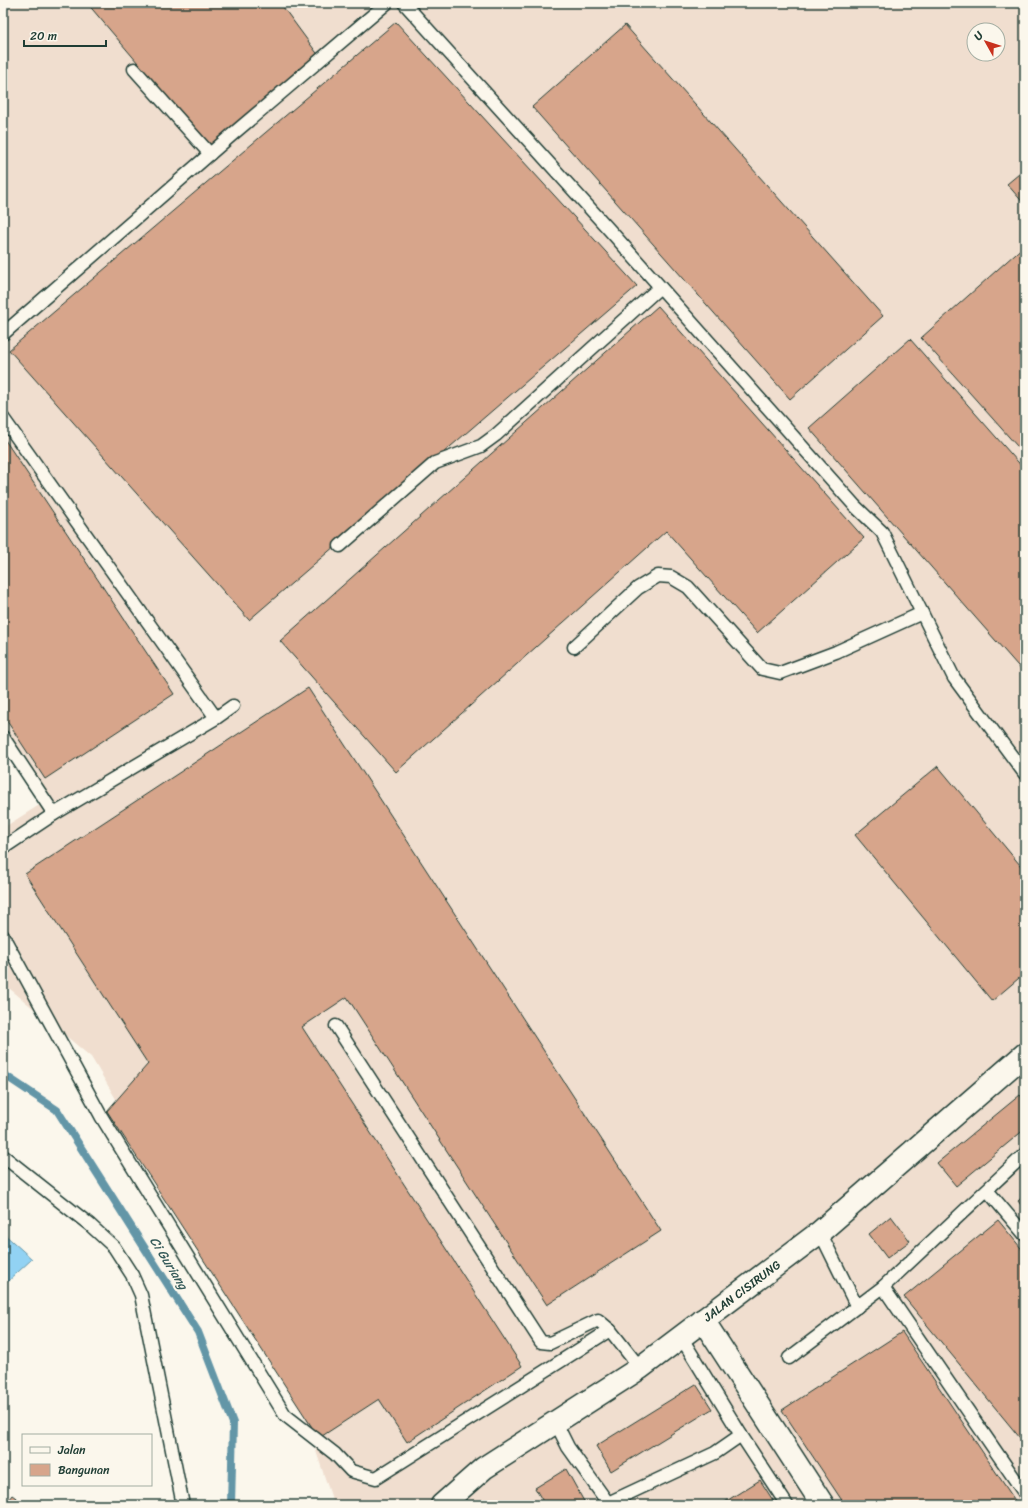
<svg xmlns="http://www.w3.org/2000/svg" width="1028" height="1508" viewBox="0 0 1028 1508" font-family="Sriracha,sans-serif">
	<rect width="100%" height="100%" fill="#fbf7ec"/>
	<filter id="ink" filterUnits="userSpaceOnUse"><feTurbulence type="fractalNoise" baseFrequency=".025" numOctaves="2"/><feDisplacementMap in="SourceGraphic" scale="8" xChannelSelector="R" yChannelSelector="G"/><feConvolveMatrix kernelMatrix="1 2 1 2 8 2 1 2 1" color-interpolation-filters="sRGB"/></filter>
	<g filter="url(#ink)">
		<path fill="#f0decf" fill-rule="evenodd" d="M 3,3 L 1025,3 L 1025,1505 L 334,1505 L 304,1415 L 91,1057 L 3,983 L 3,828 L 41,804 L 3,741 ZM 974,30 L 998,30 L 998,54 L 974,54 Z"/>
		<path fill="#92d2f3" stroke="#6496a7" d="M 3,1233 L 32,1259 L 3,1286 Z"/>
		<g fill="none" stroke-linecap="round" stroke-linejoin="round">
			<path stroke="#6496a7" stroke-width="8" d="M 3,1074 L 57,1110 L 198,1332 L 233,1423 L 231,1505"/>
		</g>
		<g fill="#d7a58b" stroke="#1f3d34">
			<path d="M 87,3 L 280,3 L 319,56 L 211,149 Z"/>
			<path d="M 396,22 L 637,286 L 249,620 L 9,350 Z"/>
			<path d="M 625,25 L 883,316 L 790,399 L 532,107 Z"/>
			<path d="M 1025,169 L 1025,205 L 1007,184 Z"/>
			<path d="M 1025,245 L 1025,455 L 921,338 Z"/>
			<path d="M 658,306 L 864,538 L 757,633 L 666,531 L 396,772 L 280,641 Z"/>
			<path d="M 910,339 L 1025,470 L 1025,674 L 809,428 Z"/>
			<path d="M 3,437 L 174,694 L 45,779 L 3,715 Z"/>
			<path d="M 308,688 L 661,1231 L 547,1305 L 347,997 L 302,1027 L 522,1366 L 407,1442 L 379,1399 L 319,1438 L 107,1111 L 148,1064 L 25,874 Z"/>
			<path d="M 938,766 L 1025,871 L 1025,973 L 992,1001 L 855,835 Z"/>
			<path d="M 1020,1095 L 1025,1101 L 1025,1129 L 956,1186 L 937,1163 Z"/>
			<path d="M 1025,1195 L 1025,1210 L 1018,1201 Z"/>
			<path d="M 891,1216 L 910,1241 L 887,1258 L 869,1234 Z"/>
			<path d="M 998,1220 L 1025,1253 L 1025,1444 L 904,1297 Z"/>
			<path d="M 902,1332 L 1018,1505 L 845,1505 L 782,1410 Z"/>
			<path d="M 696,1384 L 712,1409 L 611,1471 L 596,1446 Z"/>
			<path d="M 566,1469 L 586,1505 L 545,1505 L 535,1488 Z"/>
			<path d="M 760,1480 L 776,1505 L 720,1505 Z"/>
			<path d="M 12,1495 L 26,1505 L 4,1505 Z"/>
		</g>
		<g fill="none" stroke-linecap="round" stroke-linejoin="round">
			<defs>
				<g id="lane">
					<path d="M 404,3 L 614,235 L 855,506 L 882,532 L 954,678 L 1025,774"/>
					<path d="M 134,69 L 210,154"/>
					<path d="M 3,334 L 234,133 L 387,3"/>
					<path d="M 3,418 L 216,718"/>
					<path d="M 340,546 L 435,463 L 481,446 L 496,435 L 660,287"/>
					<path d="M 574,647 L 638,588 L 658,576 L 671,577 L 688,587 L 762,669 L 780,673 L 836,652 L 922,613"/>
					<path d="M 3,737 L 54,814"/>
					<path d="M 3,848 L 54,814 L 216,718 L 233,706"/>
					<path d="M 3,936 L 101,1116 L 285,1415 L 335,1454 L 351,1471 L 376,1478 L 610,1330"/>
					<path d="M 336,1026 L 541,1342 L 550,1343 L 598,1320 L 610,1330 L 640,1368"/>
					<path d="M 3,1156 L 90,1225 L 114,1247 L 132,1275 L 141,1295 L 183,1505"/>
					<path d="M 987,1190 L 1025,1235"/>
					<path d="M 820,1232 L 857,1307"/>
					<path d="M 883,1287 L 1025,1494"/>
					<path d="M 681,1337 L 741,1435"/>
					<path d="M 789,1358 L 883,1287 L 1025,1154"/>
					<path d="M 555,1421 L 568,1447 L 608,1503 L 715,1453 L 741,1435 L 787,1505"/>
				</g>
				<path id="street" d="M 703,1320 L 823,1505"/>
				<path id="secondary" d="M 442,1505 L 484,1468 L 640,1368 L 820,1232 L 1025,1054"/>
			</defs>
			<use href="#lane" stroke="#1f3d34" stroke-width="15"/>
			<use href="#street" stroke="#1f3d34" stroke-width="25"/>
			<use href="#secondary" stroke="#1f3d34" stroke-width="25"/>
			<use href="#lane" stroke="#fbf7ec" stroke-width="12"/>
			<use href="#street" stroke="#fbf7ec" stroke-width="22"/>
			<use href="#secondary" stroke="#fbf7ec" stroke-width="22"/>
		</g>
	</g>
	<g text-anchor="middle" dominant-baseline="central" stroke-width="4" stroke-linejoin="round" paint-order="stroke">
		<g font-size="12" fill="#1f3d34" stroke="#fbf7ec">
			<text transform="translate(742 1291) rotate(-37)">JALAN CISIRUNG</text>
		</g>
		<g font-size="13" font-style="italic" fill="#365b5a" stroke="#fbf7ec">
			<text transform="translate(169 1263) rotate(58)">Ci Guriang</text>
		</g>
	</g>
	<rect width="1028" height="1508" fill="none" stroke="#fbf7ec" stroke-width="16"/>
	<rect x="8" y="8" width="1012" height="1492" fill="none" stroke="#1f3d34" stroke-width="1.5" filter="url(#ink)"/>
	<rect x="22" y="1434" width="130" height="52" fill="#fbf7ec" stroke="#a3ada2"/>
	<rect x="30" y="1447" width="20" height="6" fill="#fbf7ec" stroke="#a3ada2"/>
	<text x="58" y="1454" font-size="12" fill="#1f3d34">Jalan</text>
	<rect x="30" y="1464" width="20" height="12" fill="#d7a58b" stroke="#a3ada2"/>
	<text x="58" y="1474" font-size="12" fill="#1f3d34">Bangunan</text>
	<g transform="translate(986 42) rotate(309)"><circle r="19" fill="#fbf7ec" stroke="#a3ada2"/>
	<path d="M0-3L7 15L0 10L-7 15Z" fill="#c8321e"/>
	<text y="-6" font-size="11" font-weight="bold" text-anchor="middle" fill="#1f3d34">U</text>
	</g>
	<path d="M24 40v6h82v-6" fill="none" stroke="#1f3d34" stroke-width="2"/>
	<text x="30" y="40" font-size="12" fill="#1f3d34" stroke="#fbf7ec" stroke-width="3" paint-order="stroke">20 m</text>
</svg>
